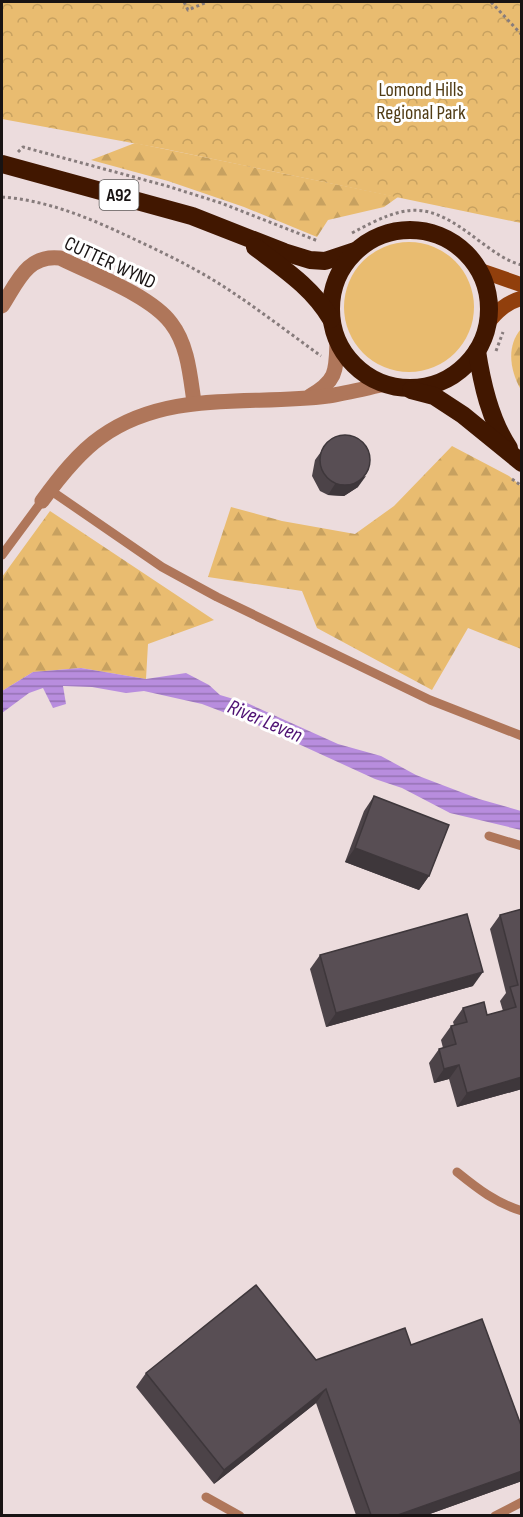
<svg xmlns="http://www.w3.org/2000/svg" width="523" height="1517" viewBox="0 0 523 1517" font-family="'Sofia Sans Condensed',sans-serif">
	<defs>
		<pattern id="forest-firs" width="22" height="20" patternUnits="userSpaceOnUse" patternTransform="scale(1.5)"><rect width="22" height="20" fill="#e9bc70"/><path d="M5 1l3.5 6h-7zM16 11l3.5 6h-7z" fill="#c7a160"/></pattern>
		<pattern id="park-crowns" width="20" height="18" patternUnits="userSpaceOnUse" patternTransform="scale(1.5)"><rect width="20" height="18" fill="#e9bc70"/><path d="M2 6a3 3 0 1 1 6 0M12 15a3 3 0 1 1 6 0" fill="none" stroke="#c7a160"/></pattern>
		<pattern id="water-rules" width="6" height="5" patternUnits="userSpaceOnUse" patternTransform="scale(1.5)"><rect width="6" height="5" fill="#b88dde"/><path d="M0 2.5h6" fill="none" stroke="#9572b3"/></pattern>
	</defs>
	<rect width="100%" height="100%" fill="#ecdcdd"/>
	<circle fill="#e9bc70" cx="409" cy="307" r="65"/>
	<g fill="url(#forest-firs)">
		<path d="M 135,143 L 398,197 L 384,207 L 328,220 L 317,237 L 244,207 L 168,181 L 91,160 Z"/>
		<path d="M 521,329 L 521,390 C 510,371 506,346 521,329 Z"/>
		<path d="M 452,446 L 509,476 L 521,486 L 521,649 L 468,628 L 432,690 L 317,628 L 302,591 L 208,577 L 231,507 L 282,521 L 355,534 L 394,506 Z"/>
		<path d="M 50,511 L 214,620 L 148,644 L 146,679 L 81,668 L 33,672 L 2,691 L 2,577 Z"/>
	</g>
	<path fill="url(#park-crowns)" d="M 2,2 L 521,2 L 521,223 L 165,149 L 2,119 Z"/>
	<path fill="url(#water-rules)" d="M 81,668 L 146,679 L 186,673 L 209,685 L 220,695 L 247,703 L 338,744 L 381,756 L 416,775 L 479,799 L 521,811 L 521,830 L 450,813 L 402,788 L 375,779 L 257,725 L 202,704 L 144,691 L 126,693 L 92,687 L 63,686 L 66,704 L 53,708 L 43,688 L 29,693 L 2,713 L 2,691 L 33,672 Z"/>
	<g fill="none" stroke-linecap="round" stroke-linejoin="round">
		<g stroke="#877c7c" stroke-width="3" stroke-dasharray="3 3" stroke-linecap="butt">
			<path d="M 184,2 L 188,10 L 207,2"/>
			<path d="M 491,2 L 522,35"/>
			<path d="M 18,152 L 23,147 L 167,186 L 221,203 L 318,241"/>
			<path d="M 2,197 C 44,200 85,216 123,234 C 160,251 198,269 232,292 C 262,312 292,335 321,356"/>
			<path d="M 352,233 C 408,203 426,200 478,240 C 492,250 505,261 522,265"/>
			<path d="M 496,351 L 503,332"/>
			<path d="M 512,479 L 522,486"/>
		</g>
		<g stroke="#af765a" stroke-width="9">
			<path d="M 50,490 L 162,567 L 217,597 L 430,700 L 522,736"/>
			<path d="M 2,555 L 42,501"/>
			<path d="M 489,836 L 522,846"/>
			<path d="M 457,1172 C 478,1189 496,1203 522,1211"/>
			<path d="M 206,1497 L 240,1516"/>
			<path d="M 495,1516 L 522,1502"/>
		</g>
		<g stroke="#af765a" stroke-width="15">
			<path d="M 2,306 C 17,283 27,254 60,258 C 92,274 150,295 171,323 C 188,345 190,375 194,402"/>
			<path d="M 310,396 C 338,380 336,370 337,340"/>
			<path d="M 42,501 C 58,479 78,453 101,437 C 168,389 251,406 328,396 C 347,393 367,388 386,384"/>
		</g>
		<g stroke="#913f0c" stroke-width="15">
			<path d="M 479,270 L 522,285"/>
			<path d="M 487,324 C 497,311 506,303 522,298"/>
		</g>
		<g stroke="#411700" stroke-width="18">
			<path d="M 2,164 L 192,216 L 284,252 L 310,260 L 325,261 L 355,251"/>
			<circle cx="410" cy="309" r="79"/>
			<path d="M 255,247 C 284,269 313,288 331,319"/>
			<path d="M 477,351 C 482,384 490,420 509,448"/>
			<path d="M 411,390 L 434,396 L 463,415 L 522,463"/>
		</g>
	</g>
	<g fill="#4c4348">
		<path d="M 323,449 L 358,487 L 344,496 L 328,495 L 320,491 L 312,476 L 315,460 Z"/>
		<path d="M 374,796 L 429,876 L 419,890 L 345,862 L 364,811 Z"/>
		<path d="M 522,909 L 522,1089 L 457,1107 L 449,1079 L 434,1083 L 429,1063 L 439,1049 L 443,1048 L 441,1040 L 451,1026 L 454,1025 L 453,1022 L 463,1008 L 487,1015 L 503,1011 L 500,1001 L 506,993 L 490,929 L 500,915 Z"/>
		<path d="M 320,955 L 473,986 L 326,1027 L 310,969 Z"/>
		<path d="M 411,1345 L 522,1428 L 522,1481 L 427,1515 L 356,1515 L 316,1403 L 214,1484 L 136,1387 L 146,1373 L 316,1360 Z"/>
	</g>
	<g fill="#3e373b">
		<path d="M 366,476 L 358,487 L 344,496 L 328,495 L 335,484 Z"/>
		<path d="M 355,848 L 429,876 L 419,890 L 345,862 Z"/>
		<path d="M 483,972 L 473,986 L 326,1027 L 336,1013 Z"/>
		<path d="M 459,1065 L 449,1079 L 434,1083 L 444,1069 Z"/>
		<path d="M 522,1077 L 522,1089 L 457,1107 L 467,1093 Z"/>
		<path d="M 326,1389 L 316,1403 L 214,1484 L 224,1470 Z"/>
		<path d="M 522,1471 L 522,1481 L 427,1515 L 398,1515 Z"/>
	</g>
	<g fill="#584e54" stroke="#3e373b" stroke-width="1.5">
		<circle cx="345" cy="460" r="25"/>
		<path d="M 374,796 L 449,825 L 429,876 L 355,848 Z"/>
		<path d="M 522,909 L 522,1077 L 467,1093 L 459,1065 L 444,1069 L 439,1049 L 456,1044 L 451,1026 L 467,1022 L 463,1008 L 484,1002 L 487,1015 L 516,1007 L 510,987 L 518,985 L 500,915 Z"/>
		<path d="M 467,914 L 483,972 L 336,1013 L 320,955 Z"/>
		<path d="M 256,1285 L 316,1360 L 405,1328 L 411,1345 L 482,1319 L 522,1428 L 522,1471 L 398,1515 L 371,1515 L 326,1389 L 224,1470 L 146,1373 Z"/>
	</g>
	<g text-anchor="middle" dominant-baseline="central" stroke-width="6" stroke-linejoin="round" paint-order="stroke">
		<rect fill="#fff" stroke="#5d5a5a" stroke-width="1.5" x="99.5" y="180" width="39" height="30" rx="4.5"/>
		<g font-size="18" font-weight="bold" fill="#181313">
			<text x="119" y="195">A92</text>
		</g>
		<g font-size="20" fill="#513c15" stroke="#fff">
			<text x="421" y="90">Lomond Hills<tspan x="421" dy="23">Regional Park</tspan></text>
		</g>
		<g font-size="20" fill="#181313" stroke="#fff">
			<text transform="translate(110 263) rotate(25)">CUTTER WYND</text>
		</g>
		<g font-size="21" font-style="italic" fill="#4e1173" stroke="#fff">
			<text transform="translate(265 721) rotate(23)">River Leven</text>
		</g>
	</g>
	<rect width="523" height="1517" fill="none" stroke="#181313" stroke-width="6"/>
</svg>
